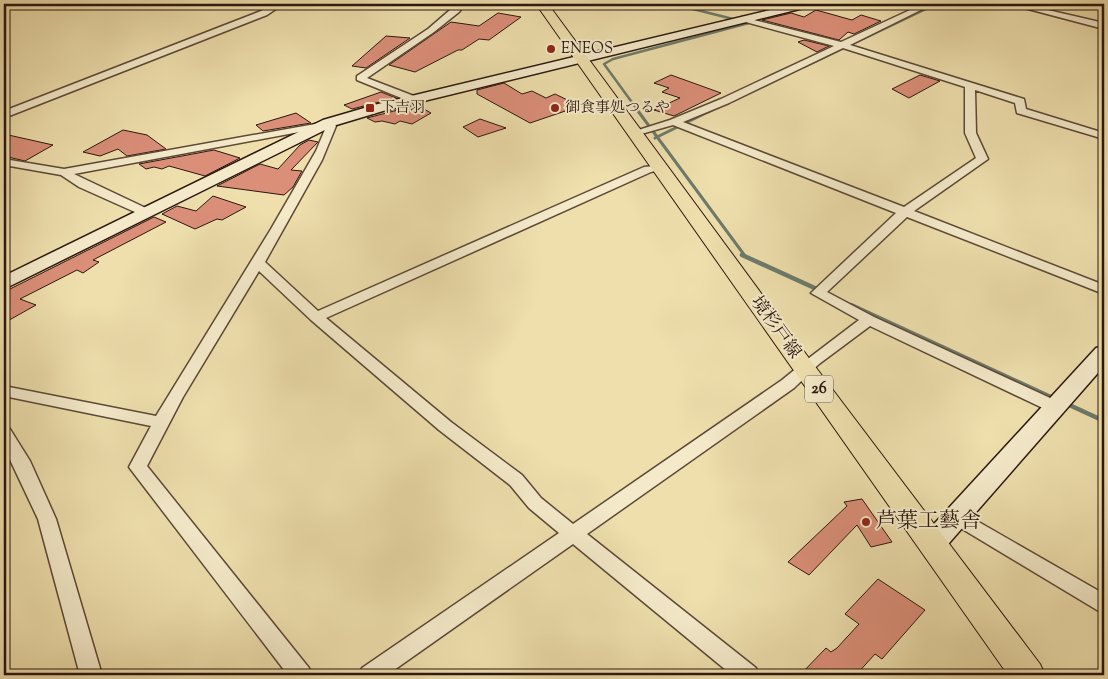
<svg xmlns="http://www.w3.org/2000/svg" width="1108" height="679" viewBox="0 0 1108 679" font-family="'Sorts Mill Goudy','Noto Serif JP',serif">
	<rect width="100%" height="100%" fill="#eedfad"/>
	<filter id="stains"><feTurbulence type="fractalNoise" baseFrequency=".004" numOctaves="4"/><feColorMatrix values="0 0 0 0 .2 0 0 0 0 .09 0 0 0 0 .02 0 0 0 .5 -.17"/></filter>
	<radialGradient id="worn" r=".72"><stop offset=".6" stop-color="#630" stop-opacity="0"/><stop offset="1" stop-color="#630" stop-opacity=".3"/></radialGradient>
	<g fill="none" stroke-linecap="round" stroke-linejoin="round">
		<g stroke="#6d7b6b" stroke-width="2.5">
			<path d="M 804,67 L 936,4"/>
			<path d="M 639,112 L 604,64 L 613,59 L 749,23 L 673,4"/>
			<path d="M 708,112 L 725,104"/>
		</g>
		<g stroke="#6d7b6b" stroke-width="3">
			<path d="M 638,111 L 745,256"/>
			<path d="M 655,138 L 710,111"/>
		</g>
		<g stroke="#6d7b6b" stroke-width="4.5">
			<path d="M 742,255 L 819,290"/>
			<path d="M 851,305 L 1055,399"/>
			<path d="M 1065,403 L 1104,421"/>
		</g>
	</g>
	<g fill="#db8f79" stroke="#2b170e">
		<path d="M 816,10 L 852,20 L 861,15 L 881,21 L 854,34 L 848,32 L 839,40 L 762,20 L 791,13 L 804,17 Z"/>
		<path d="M 498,13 L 521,17 L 489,40 L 479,39 L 462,50 L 458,50 L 415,72 L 389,65 L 451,22 L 479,26 Z"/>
		<path d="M 386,36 L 410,38 L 366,68 L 352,66 Z"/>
		<path d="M 804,40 L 829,46 L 817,52 L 798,42 Z"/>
		<path d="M 671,75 L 721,93 L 674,116 L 654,110 L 680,98 L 662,92 L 669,88 L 654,83 Z"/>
		<path d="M 920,75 L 940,81 L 909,98 L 892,89 Z"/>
		<path d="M 504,83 L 522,94 L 532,91 L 546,98 L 555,94 L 580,106 L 530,123 L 477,94 L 477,90 Z"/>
		<path d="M 381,92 L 396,98 L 352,109 L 344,105 Z"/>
		<path d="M 417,105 L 431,113 L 412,124 L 400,121 L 395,124 L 382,121 L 375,122 L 367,118 Z"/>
		<path d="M 296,113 L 311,123 L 263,131 L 256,125 Z"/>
		<path d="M 480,119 L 506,128 L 478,137 L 463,127 Z"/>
		<path d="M 123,130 L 147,135 L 166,149 L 127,156 L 118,149 L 100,156 L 83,152 Z"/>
		<path d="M 4,134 L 53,145 L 25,161 L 4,156 Z"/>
		<path d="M 309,140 L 318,142 L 291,170 L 302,171 L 293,187 L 284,195 L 217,186 L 260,164 L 278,169 L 300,145 Z"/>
		<path d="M 214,150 L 240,158 L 205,176 L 169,166 L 162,169 L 154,167 L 146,169 L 139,164 Z"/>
		<path d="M 213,196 L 246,207 L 222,220 L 217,219 L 195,229 L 162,214 L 177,206 L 196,211 Z"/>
		<path d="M 154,217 L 166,222 L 93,260 L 99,262 L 83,273 L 77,270 L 20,299 L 36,305 L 4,323 L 4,292 Z"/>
		<path d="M 862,499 L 892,542 L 871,547 L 857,525 L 809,575 L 788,562 L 847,506 L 844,502 Z"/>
		<path d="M 878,579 L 925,610 L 882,659 L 875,654 L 856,675 L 800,675 L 826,648 L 831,652 L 837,648 L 859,624 L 845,614 Z"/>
	</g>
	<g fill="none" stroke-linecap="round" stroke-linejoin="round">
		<defs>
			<g id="street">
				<path d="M 274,4 L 283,4 L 267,15 L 4,118 L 4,111 L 261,11 Z"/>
				<path d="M 457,4 L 465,4 L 459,12 L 434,32 L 367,78 L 419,98 L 419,102 L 411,102 L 357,80 L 357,76 L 428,29 Z"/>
				<path d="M 923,4 L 933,4 L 850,45 L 1024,99 L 1026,109 L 1104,133 L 1104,139 L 1017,113 L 1015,103 L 975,90 L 976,133 L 988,159 L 914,211 L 1104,285 L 1104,294 L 907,217 L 827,292 L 874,317 L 1061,403 L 1063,407 L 1061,411 L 1049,411 L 870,326 L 819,364 L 794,388 L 587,534 L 756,668 L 759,675 L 732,675 L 573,544 L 387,675 L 359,675 L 362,668 L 559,533 L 529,508 L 510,485 L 439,430 L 311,320 L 259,271 L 183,397 L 147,466 L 309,668 L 312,675 L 288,675 L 132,471 L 129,467 L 151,426 L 4,396 L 4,386 L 156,416 L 271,229 L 316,151 L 326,127 L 74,174 L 150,210 L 152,213 L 146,217 L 79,187 L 61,175 L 4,165 L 4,159 L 64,169 L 332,121 L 336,126 L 322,160 L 265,262 L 318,311 L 644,167 L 663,165 L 663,169 L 651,172 L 326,318 L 451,422 L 522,475 L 541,498 L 573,524 L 782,380 L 809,358 L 859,320 L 811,293 L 896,213 L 673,125 L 634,136 L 629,133 L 670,120 L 721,99 L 834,46 L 742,21 L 742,17 L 841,42 ZM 843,48 L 965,87 L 965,133 L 976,158 L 904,207 L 683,122 L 729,103 Z"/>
				<path d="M 1009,4 L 1022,4 L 1104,23 L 1104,29 Z"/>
				<path d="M 4,427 L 10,429 L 30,461 L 56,519 L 102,675 L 80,675 L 38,519 L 4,447 Z"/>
				<path d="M 956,509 L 1104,594 L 1104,612 L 1097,610 L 949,521 L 947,516 L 949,511 Z"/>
			</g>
			<g id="secondary">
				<path d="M 795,4 L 814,4 L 812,6 L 383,111 L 333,126 L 4,289 L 4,276 L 323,120 L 378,104 Z"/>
				<path d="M 1104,346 L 1104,366 L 943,550 L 933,553 L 923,550 L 919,543 L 923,536 L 1096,348 Z"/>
			</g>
			<path id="primary" d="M 536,4 L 548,4 L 814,365 L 1040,664 L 1045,675 L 1008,675 Z"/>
		</defs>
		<use href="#street" stroke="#5c4936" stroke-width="3"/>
		<use href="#secondary" stroke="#2b170e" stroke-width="3"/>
		<use href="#primary" stroke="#2b170e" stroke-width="2"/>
		<use href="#street" fill="#f4eaca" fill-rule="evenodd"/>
		<use href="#secondary" fill="#f4eaca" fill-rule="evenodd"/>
		<use href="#primary" fill="#eedfad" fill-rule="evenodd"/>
	</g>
	<g fill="#8f2418" stroke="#f4eaca" stroke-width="2">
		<circle cx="551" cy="49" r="5"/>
		<rect x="365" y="103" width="10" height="10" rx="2.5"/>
		<circle cx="555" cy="108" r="5"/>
		<circle cx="866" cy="522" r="5"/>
	</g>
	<g text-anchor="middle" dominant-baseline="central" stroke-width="4" stroke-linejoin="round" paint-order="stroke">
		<g font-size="15" fill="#2b170e" stroke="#f4eaca" text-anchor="start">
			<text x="561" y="49">ENEOS</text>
			<text x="380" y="108">下吉羽</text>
			<text x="565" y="108">御食事処つるや</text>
		</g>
		<rect fill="#f4eaca" stroke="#675646" stroke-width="1" x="805" y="375.5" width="28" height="27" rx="4"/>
		<g font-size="16" font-weight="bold" fill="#2b170e">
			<text x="819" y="389">26</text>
		</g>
		<g font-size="18" fill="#2b170e" stroke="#f4eaca">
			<text transform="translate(775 328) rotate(54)">境杉戸線</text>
		</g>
		<g font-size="21" fill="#2b170e" stroke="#f4eaca" text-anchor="start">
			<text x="876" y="522">芦葉工藝舎</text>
		</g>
	</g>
	<rect width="1108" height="679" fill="none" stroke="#eedfad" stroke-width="20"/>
	<rect x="5" y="5" width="1098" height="669" fill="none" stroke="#2b170e" stroke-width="2.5"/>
	<rect x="10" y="10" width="1088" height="659" fill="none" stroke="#2b170e"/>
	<rect width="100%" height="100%" filter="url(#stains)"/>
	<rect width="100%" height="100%" fill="url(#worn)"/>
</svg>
